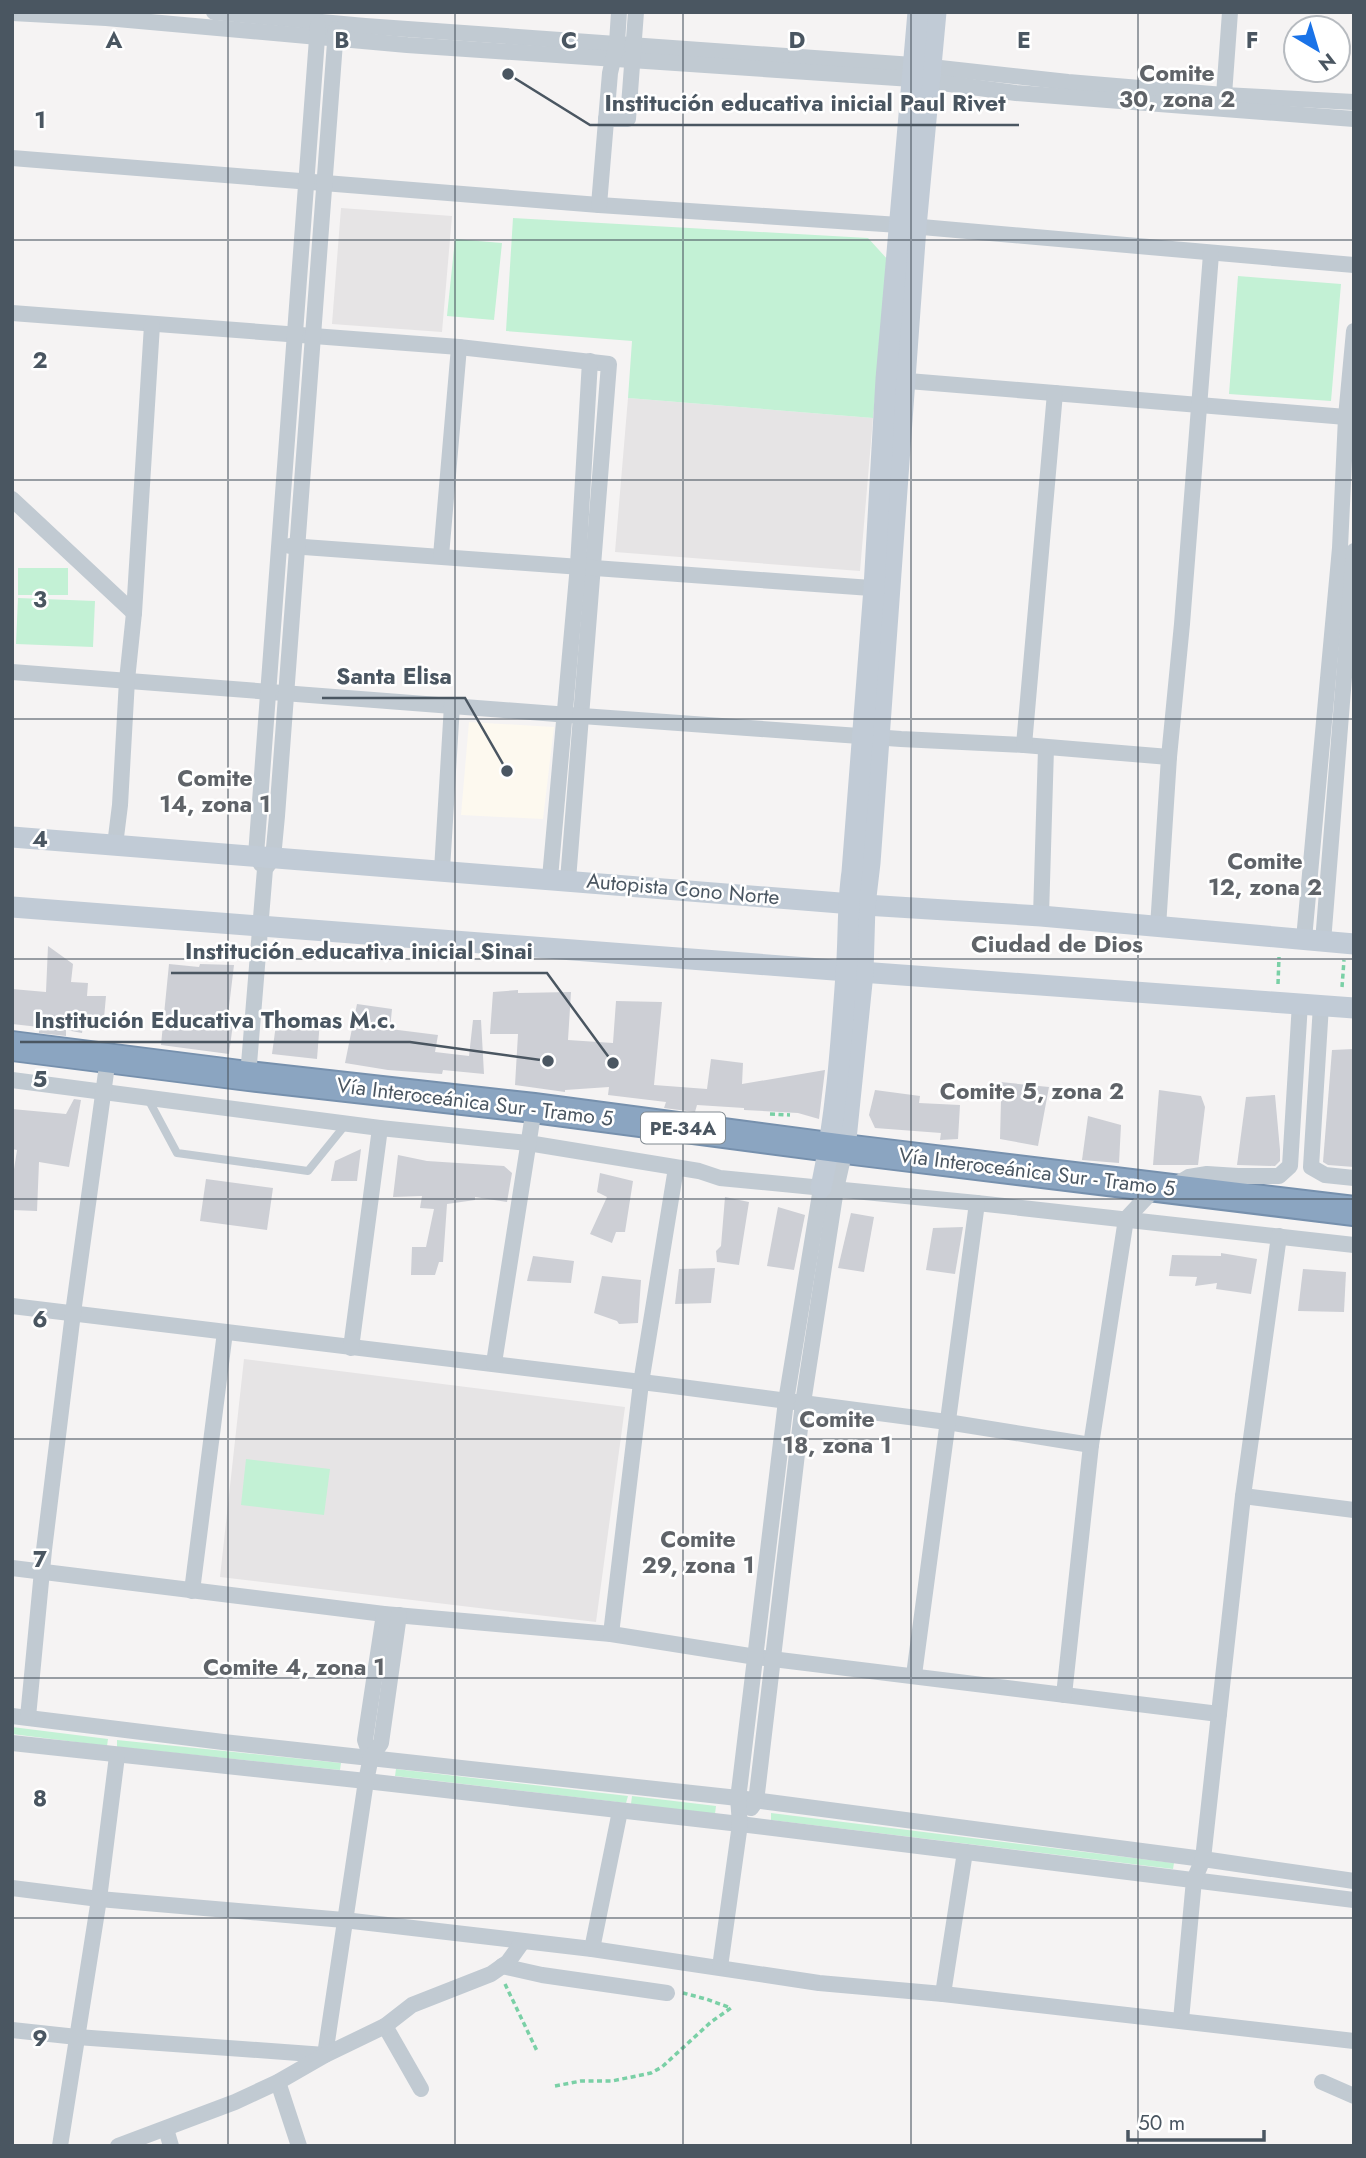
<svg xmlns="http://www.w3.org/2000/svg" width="1366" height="2158" viewBox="0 0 1366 2158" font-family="Jost,sans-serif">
	<rect width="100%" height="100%" fill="#f5f3f3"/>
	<path fill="#fdf9ef" d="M 469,722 L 554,727 L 543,819 L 461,815 Z"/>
	<g fill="#e6e4e5">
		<path d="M 341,208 L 452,216 L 442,332 L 332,324 Z"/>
		<path d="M 628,398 L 873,418 L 860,571 L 615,552 Z"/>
		<path d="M 244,1359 L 625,1407 L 596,1622 L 220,1577 Z"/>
	</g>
	<g fill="#c3f1d5">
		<path d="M 513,218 L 868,238 L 889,261 L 873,418 L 628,398 L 632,341 L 506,331 Z"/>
		<path d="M 455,239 L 502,243 L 494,320 L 447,316 Z"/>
		<path d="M 1238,276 L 1341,284 L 1331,401 L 1229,394 Z"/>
		<rect x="18" y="568" width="50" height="27"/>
		<path d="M 18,598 L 95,601 L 93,647 L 16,644 Z"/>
		<path d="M 246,1459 L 330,1469 L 324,1515 L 241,1505 Z"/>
		<path d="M 12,1727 L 108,1739 L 107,1746 L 12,1734 Z"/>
		<path d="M 117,1740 L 341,1763 L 340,1770 L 117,1747 Z"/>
		<path d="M 396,1769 L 628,1796 L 626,1803 L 395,1776 Z"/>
		<path d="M 632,1796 L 716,1806 L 715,1814 L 631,1804 Z"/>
		<path d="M 771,1813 L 1174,1863 L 1173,1869 L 771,1820 Z"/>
	</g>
	<g fill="#cdcfd5">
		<path d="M 48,946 L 73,964 L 71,982 L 88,983 L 87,996 L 106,996 L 103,1029 L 83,1026 L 82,1033 L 66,1030 L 66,1036 L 39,1033 L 39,1027 L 12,1024 L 12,989 L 46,992 Z"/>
		<path d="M 169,964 L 199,967 L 200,964 L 234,965 L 228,1015 L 234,1016 L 229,1054 L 161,1045 Z"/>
		<path d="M 518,990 L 518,993 L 571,992 L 568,1040 L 613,1043 L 616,1001 L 662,1002 L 654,1085 L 707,1089 L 711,1059 L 743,1063 L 742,1084 L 825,1070 L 819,1119 L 798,1113 L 744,1110 L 744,1108 L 697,1105 L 695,1112 L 664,1108 L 666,1102 L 608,1095 L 609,1087 L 565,1090 L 565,1092 L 515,1085 L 518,1034 L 490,1034 L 493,992 Z"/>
		<path d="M 357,1004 L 392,1009 L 390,1029 L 438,1035 L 435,1052 L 469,1056 L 473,1020 L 481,1020 L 484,1074 L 443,1070 L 442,1074 L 388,1070 L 345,1063 Z"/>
		<path d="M 277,1017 L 320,1020 L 317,1059 L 272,1054 Z"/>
		<path d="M 1354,1049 L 1354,1167 L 1328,1165 L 1323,1162 L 1332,1050 Z"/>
		<path d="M 1000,1082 L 1049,1087 L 1038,1146 L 1000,1139 L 1001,1101 L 997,1101 Z"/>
		<path d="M 875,1090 L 920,1096 L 919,1103 L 960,1105 L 958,1139 L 940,1140 L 941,1133 L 875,1128 L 869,1115 Z"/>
		<path d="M 1159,1090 L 1201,1096 L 1205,1107 L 1198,1165 L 1153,1165 Z"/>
		<path d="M 1275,1095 L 1280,1150 L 1280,1161 L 1275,1166 L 1237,1165 L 1246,1097 Z"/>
		<path d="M 74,1099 L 81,1100 L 69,1167 L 39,1162 L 37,1211 L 12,1210 L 12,1182 L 17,1150 L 12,1149 L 12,1109 L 66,1114 Z"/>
		<path d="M 1088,1116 L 1121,1125 L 1119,1163 L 1082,1160 Z"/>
		<path d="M 361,1149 L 357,1181 L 331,1181 L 335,1161 Z"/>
		<path d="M 398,1155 L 427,1161 L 504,1166 L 512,1173 L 507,1202 L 475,1197 L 475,1200 L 447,1204 L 443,1262 L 439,1262 L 435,1275 L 411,1275 L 412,1247 L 426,1247 L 434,1209 L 420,1208 L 422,1196 L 393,1197 Z"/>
		<path d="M 600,1173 L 633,1181 L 625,1232 L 616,1232 L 612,1243 L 590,1234 L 607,1197 L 597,1192 Z"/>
		<path d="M 206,1179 L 273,1188 L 267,1230 L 200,1221 Z"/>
		<path d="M 725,1197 L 749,1202 L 739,1265 L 717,1262 L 716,1251 L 721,1246 Z"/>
		<path d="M 778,1207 L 805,1215 L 794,1270 L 767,1266 Z"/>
		<path d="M 851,1213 L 874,1217 L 864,1272 L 838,1268 Z"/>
		<path d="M 963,1227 L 955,1274 L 926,1270 L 933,1228 Z"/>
		<path d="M 1221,1253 L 1257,1259 L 1251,1294 L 1216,1289 L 1217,1283 L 1195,1286 L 1197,1277 L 1169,1276 L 1172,1255 L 1221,1256 Z"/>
		<path d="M 533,1256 L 574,1261 L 571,1283 L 527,1281 Z"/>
		<path d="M 715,1268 L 711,1303 L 675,1304 L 679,1269 Z"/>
		<path d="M 1303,1269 L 1346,1272 L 1344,1312 L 1298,1311 Z"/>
		<path d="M 602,1276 L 641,1280 L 638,1323 L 619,1324 L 617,1321 L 594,1313 Z"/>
	</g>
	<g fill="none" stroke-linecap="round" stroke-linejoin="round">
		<defs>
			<path id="highway" d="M 12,1046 L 248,1076 L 534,1108 L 845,1149 L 1354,1211"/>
		</defs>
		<use href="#highway" stroke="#7690ad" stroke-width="32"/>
		<g stroke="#7ad0a6" stroke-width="3.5" stroke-dasharray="5 3.5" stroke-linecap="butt">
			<path d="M 1278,984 L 1279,957"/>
			<path d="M 1342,987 L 1344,960"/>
			<path d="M 770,1114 L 790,1115"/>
			<path d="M 505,1984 L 537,2051"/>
			<path d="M 555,2086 L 581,2081 L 612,2081 L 651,2073 L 662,2067 L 711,2022 L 731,2008 L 706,1999 L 683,1993"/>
		</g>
		<path stroke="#c1cad2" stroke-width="8" d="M 147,1097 L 177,1153 L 308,1171 L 346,1124"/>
		<g stroke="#c1cad2" stroke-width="16">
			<path d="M 214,12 L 365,26 L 913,65 L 1068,82 L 1224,95 L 1354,102"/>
			<path d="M 12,13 L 106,18 L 407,45 L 912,79 L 1016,93 L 1354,119"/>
			<path d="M 1224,95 L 1230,12"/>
			<path d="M 606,119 L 628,119 L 636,12"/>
			<path d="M 12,158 L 599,205 L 899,225 L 1354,265"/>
			<path d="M 599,205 L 610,73 L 617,43 L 619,12"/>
			<path d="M 12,313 L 459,347 L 609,364 L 568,880"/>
			<path d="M 896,380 L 1346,417"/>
			<path d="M 12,499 L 134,613"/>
			<path d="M 290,546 L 885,589"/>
			<path d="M 441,556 L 459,347"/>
			<path d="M 12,672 L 582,716 L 901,739 L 1024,745 L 1169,757"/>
			<path d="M 1024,745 L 1055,393"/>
			<path d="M 115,845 L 120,805 L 127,680 L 134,613 L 152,325"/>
			<path d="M 261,864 L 256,855 L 318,25"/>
			<path d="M 442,870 L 452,705"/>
			<path d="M 550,878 L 578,565 L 590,361"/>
			<path d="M 1041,916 L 1046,748"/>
			<path d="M 1158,927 L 1169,757 L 1182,624 L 1211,254"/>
			<path d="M 1304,939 L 1340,548 L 1346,417 L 1354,331"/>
			<path d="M 1323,942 L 1354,551"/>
			<path d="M 1321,1005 L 1311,1167 L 1325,1175 L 1354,1178"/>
			<path d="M 248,1076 L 265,869 L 273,858 L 277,816 L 336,29"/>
			<path d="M 12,1080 L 380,1128 L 528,1143 L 699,1171 L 720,1178 L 977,1203 L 1354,1245"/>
			<path d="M 1172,1187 L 1189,1177 L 1207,1174 L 1238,1176 L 1279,1176 L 1290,1166 L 1300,1003"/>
			<path d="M 12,1306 L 666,1385 L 947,1422 L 1091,1445"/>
			<path d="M 351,1348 L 380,1128"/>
			<path d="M 494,1363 L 534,1108"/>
			<path d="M 1243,1496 L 1354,1510"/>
			<path d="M 12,1568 L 384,1614 L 611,1634 L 756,1657 L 1219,1714"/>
			<path d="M 192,1591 L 225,1332"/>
			<path d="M 611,1634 L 641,1383 L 676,1168"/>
			<path d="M 914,1675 L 977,1203"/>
			<path d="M 1064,1695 L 1091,1445 L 1126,1219 L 1157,1186"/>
			<path d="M 12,1716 L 223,1742 L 738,1798 L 1203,1859 L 1354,1881"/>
			<path d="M 28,1717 L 44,1550 L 73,1313 L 108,1058"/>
			<path d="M 12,1743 L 366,1781 L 740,1824 L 1354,1900"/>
			<path d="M 371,1757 L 365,1740 L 384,1614"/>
			<path d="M 751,1808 L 756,1801 L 758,1785 L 803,1403 L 836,1189 L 845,1149"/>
			<path d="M 12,1888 L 99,1899 L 344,1920 L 592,1949 L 819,1983 L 943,1994 L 1354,2041"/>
			<path d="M 592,1949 L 620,1811"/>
			<path d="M 502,1966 L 542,1975 L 667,1993"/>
			<path d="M 720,1967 L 740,1824 L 738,1798 L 740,1783 L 786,1401 L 821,1188"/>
			<path d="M 943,1994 L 965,1852"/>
			<path d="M 1181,2020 L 1194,1880 L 1203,1859 L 1243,1496 L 1279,1236"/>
			<path d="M 385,2026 L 421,2089"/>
			<path d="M 12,2030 L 77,2037 L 325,2055 L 366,1781 L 371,1757 L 381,1743 L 399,1615"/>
			<path d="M 278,2082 L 299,2146"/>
			<path d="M 1322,2082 L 1354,2096"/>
			<path d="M 166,2129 L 171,2146"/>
			<path d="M 60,2146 L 99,1899 L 117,1756"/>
			<path d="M 118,2146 L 235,2102 L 278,2082 L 325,2055 L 385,2026 L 412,2005 L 491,1974 L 508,1962 L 523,1941"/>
		</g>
		<g stroke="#c1cbd6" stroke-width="21">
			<path d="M 12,837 L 865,905 L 1041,916 L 1354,944"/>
			<path d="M 12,907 L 847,971 L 1354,1008"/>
			<path d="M 845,1149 L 863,973 L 865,905 L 870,863 L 916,227 L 936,12"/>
			<path d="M 821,1188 C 836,1118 841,1045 846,974 C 849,940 847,906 852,872 L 874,588 L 886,379 L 918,12"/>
		</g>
		<use href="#highway" stroke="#8ba5c1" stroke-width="28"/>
	</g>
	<path fill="none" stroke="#4a5661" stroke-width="2" stroke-opacity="0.55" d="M 228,12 L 228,2146M 455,12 L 455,2146M 683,12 L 683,2146M 911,12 L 911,2146M 1138,12 L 1138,2146M 12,240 L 1354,240M 12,480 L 1354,480M 12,719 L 1354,719M 12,959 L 1354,959M 12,1199 L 1354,1199M 12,1439 L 1354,1439M 12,1678 L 1354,1678M 12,1918 L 1354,1918"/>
	<g text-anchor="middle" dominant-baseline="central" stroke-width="5" stroke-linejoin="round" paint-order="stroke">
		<rect fill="#fff" stroke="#808990" stroke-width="2" x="641" y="1112.5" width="84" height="31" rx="5"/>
		<g font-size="19" font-weight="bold" fill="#4a5661">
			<text x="683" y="1128">PE-34A</text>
		</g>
		<g font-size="21" fill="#4a5661" stroke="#fff">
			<text transform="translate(683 889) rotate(5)">Autopista Cono Norte</text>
			<text transform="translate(475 1102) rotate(7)">Vía Interoceánica Sur - Tramo 5</text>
			<text transform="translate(1037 1172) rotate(7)">Vía Interoceánica Sur - Tramo 5</text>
		</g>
		<g font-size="23" font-weight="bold" fill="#5f6368" stroke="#fff">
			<text x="1177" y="73">Comite<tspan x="1177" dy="26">30, zona 2</tspan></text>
			<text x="215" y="778">Comite<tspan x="215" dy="26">14, zona 1</tspan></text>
			<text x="1265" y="861">Comite<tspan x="1265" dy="26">12, zona 2</tspan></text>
			<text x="1032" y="1091">Comite 5, zona 2</text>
			<text x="837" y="1419">Comite<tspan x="837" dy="26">18, zona 1</tspan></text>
			<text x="698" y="1539">Comite<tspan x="698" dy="26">29, zona 1</tspan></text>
			<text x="294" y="1667">Comite 4, zona 1</text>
		</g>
		<g font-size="24" font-weight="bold" fill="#5f6368" stroke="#fff">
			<text x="1057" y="943">Ciudad de Dios</text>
		</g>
	</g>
	<g font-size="23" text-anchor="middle" font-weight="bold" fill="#4a5661" stroke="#fff" stroke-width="5" stroke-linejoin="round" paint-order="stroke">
		<text x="114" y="48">A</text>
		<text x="342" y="48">B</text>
		<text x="569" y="48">C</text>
		<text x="797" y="48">D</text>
		<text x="1024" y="48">E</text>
		<text x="1252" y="48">F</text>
		<text x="40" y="128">1</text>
		<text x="40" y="368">2</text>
		<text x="40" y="607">3</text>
		<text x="40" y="847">4</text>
		<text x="40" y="1087">5</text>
		<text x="40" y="1327">6</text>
		<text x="40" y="1567">7</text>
		<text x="40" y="1806">8</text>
		<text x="40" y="2046">9</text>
	</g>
	<path fill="none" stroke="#4a5661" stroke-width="2.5" d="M508 74L590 125H1019M507 771L465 698H322M613 1063L547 973H171M548 1061L410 1042H20"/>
	<g fill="#4a5661" stroke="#fff" stroke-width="2.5">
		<circle cx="508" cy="74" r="7"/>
		<circle cx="507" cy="771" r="7"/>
		<circle cx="613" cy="1063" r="7"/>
		<circle cx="548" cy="1061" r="7"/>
	</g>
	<g font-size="23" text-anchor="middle" font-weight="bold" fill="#4a5661" stroke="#fff" stroke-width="5" stroke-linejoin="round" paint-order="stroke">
		<text x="805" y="111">Institución educativa inicial Paul Rivet</text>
		<text x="394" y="684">Santa Elisa</text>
		<text x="359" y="959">Institución educativa inicial Sinai</text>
		<text x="215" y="1028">Institución Educativa Thomas M.c.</text>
	</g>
	<rect width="1366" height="2158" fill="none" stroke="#4a5661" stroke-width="28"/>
	<g transform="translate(1317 49) rotate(142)"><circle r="33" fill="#ffffff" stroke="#b7bbc0" stroke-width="2"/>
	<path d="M0-5L12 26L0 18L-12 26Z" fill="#1a73e8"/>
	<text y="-10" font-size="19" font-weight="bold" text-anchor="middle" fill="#4a5661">N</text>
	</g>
	<path d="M1128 2130v10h136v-10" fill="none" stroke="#4a5661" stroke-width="3.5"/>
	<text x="1138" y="2130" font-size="21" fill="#4a5661" stroke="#ffffff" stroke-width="5" paint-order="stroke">50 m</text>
</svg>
